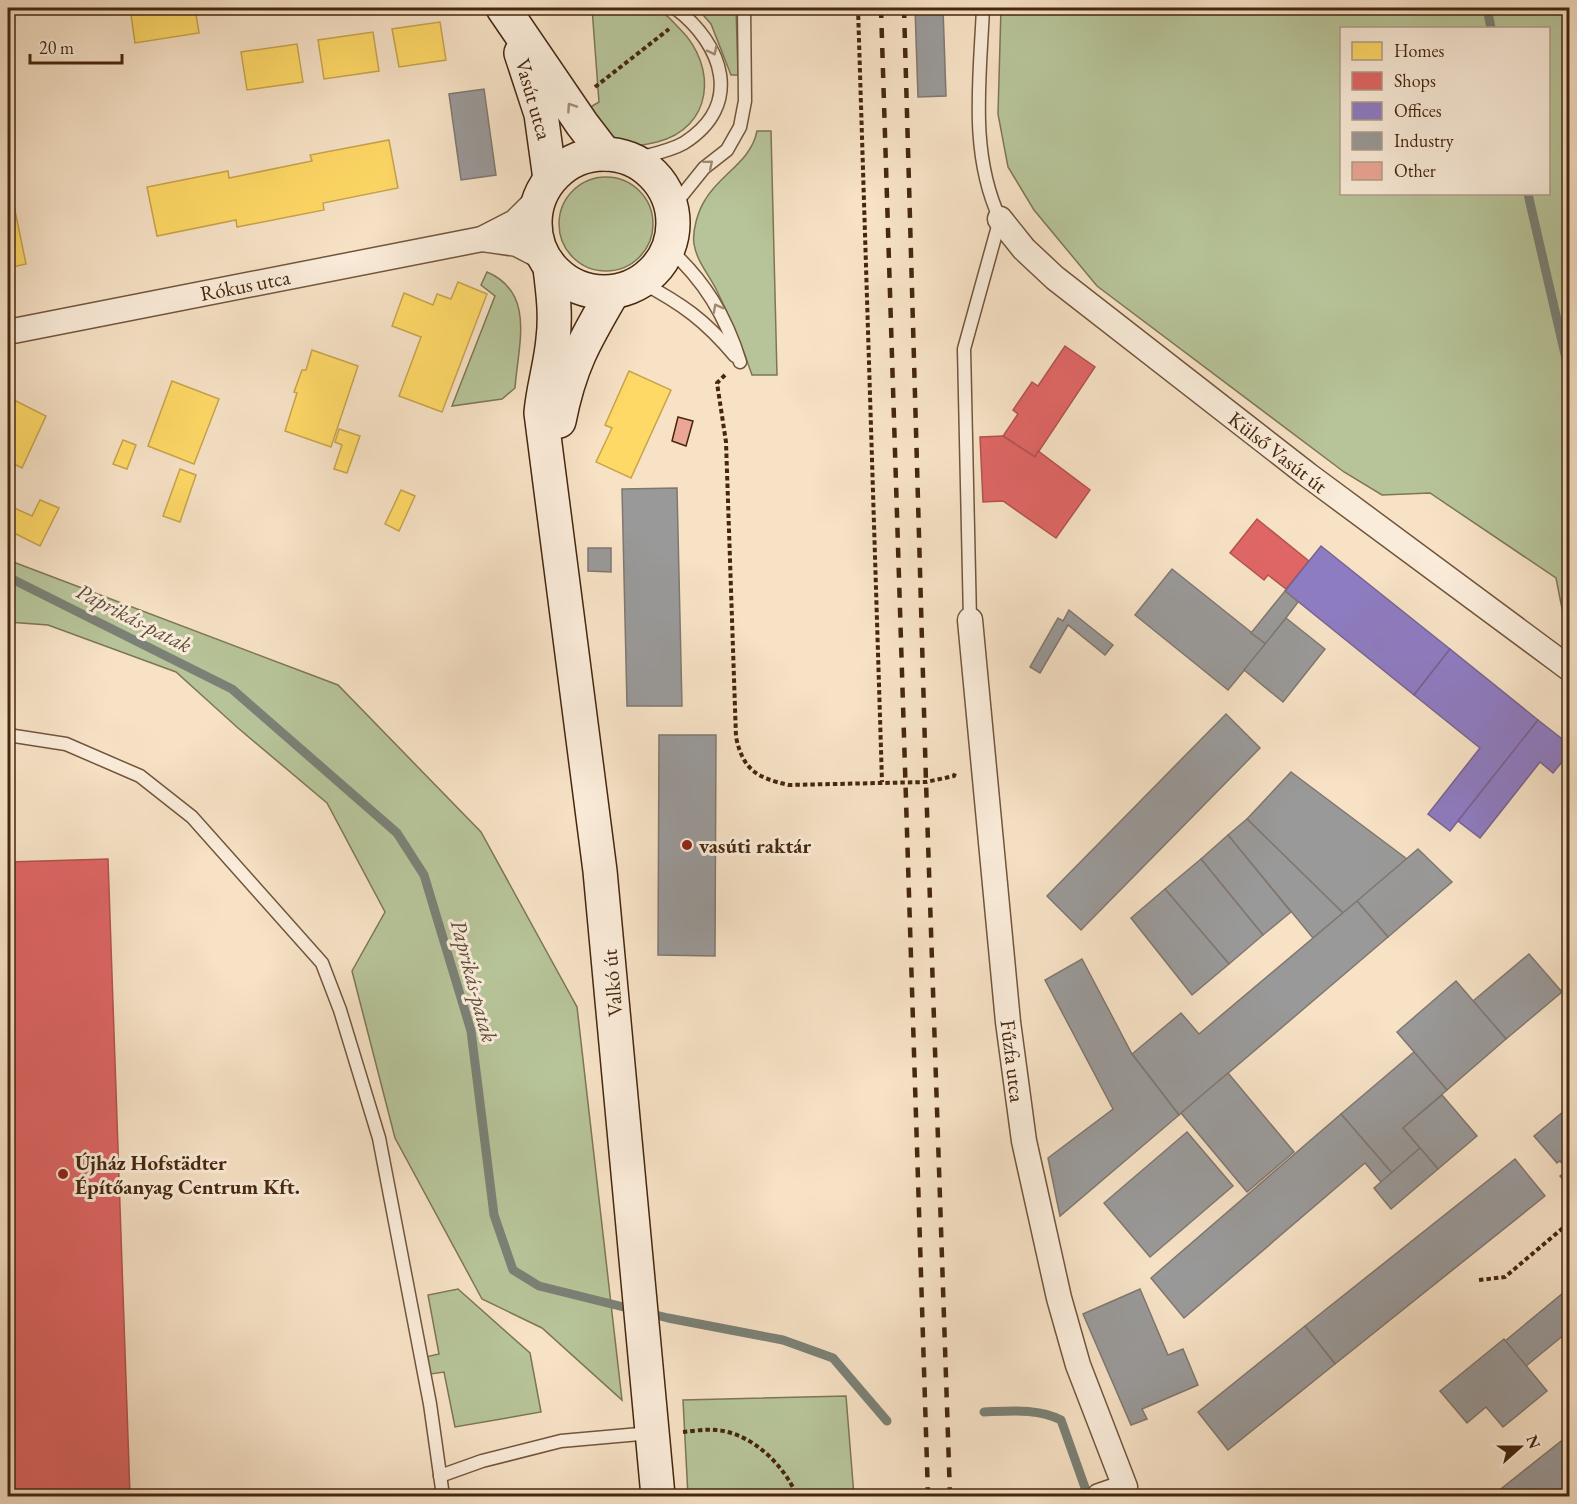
<svg xmlns="http://www.w3.org/2000/svg" width="1577" height="1504" viewBox="0 0 1577 1504" font-family="'EB Garamond',serif">
	<rect width="100%" height="100%" fill="#f7e2c6"/>
	<filter id="stains"><feTurbulence type="fractalNoise" baseFrequency=".00333" numOctaves="4"/><feColorMatrix values="0 0 0 0 .2 0 0 0 0 .09 0 0 0 0 .02 0 0 0 .5 -.17"/></filter>
	<radialGradient id="worn" r=".72"><stop offset=".6" stop-color="#630" stop-opacity="0"/><stop offset="1" stop-color="#630" stop-opacity=".3"/></radialGradient>
	<g fill="#b7c499" stroke="#7e7654" stroke-width="1.5" fill-rule="evenodd">
		<path d="M 592,8 L 656,8 C 665,12 673,22 680,29 C 718,67 713,128 657,142 C 648,144 638,147 629,144 C 610,140 598,124 587,109 L 599,102 Z"/>
		<path d="M 697,8 L 736,8 L 738,75 L 731,75 L 711,24 Z"/>
		<path d="M 1001,8 L 1569,8 L 1569,632 L 1566,629 L 1556,578 L 1430,493 L 1382,495 L 1344,472 L 1097,286 L 1034,210 L 1008,167 L 998,114 ZM 1342,28 L 1548,28 L 1548,194 L 1342,194 Z"/>
		<path d="M 757,131 L 771,131 L 777,375 L 752,375 C 742,345 730,317 716,289 C 708,273 697,262 694,244 C 692,231 698,211 705,200 C 720,174 751,162 757,131 Z"/>
		<circle cx="606" cy="224" r="47"/>
		<path d="M 487,272 C 536,293 518,345 515,388 L 502,399 L 452,406 L 495,296 L 481,285 Z"/>
		<path d="M 8,560 L 338,685 L 481,832 L 577,1007 L 622,1400 L 542,1328 L 482,1299 L 395,1138 L 352,971 L 385,912 L 327,803 L 238,728 L 176,672 L 48,625 L 8,622 Z"/>
		<path d="M 458,1289 L 530,1353 L 541,1412 L 455,1427 L 444,1372 L 424,1375 L 421,1358 L 439,1354 L 428,1295 Z"/>
		<path d="M 846,1396 L 854,1496 L 688,1496 L 683,1400 Z"/>
	</g>
	<g fill="#ffd966" stroke="#c8a44c" stroke-width="1.5">
		<path d="M 130,8 L 195,8 L 199,33 L 135,43 Z"/>
		<path d="M 440,22 L 446,60 L 399,67 L 392,29 Z"/>
		<path d="M 373,32 L 379,71 L 324,79 L 318,40 Z"/>
		<path d="M 297,44 L 303,82 L 247,90 L 241,52 Z"/>
		<path d="M 389,140 L 398,188 L 323,203 L 324,210 L 237,227 L 236,220 L 157,236 L 147,187 L 228,171 L 229,178 L 312,161 L 310,155 Z"/>
		<path d="M 11,191 L 26,264 L 8,268 L 8,192 Z"/>
		<path d="M 458,282 L 487,294 L 442,412 L 399,396 L 421,337 L 392,326 L 404,293 L 433,305 L 437,294 L 451,299 Z"/>
		<path d="M 312,350 L 358,366 L 331,447 L 285,431 L 297,393 L 294,392 L 302,370 L 306,370 Z"/>
		<path d="M 629,371 L 671,390 L 631,478 L 596,462 L 612,428 L 605,425 Z"/>
		<path d="M 172,381 L 219,399 L 194,464 L 148,446 Z"/>
		<path d="M 8,397 L 46,416 L 22,468 L 8,461 Z"/>
		<path d="M 339,429 L 360,436 L 347,473 L 334,469 L 342,445 L 335,442 Z"/>
		<path d="M 123,440 L 136,445 L 127,469 L 113,464 Z"/>
		<path d="M 180,469 L 196,475 L 180,522 L 163,516 Z"/>
		<path d="M 401,490 L 415,496 L 399,531 L 385,524 Z"/>
		<path d="M 40,500 L 59,508 L 40,546 L 8,530 L 8,511 L 10,506 L 32,516 Z"/>
	</g>
	<g fill="#e06666" stroke="#b2534c" stroke-width="1.5">
		<path d="M 1065,346 L 1095,367 L 1035,457 L 1003,436 L 1018,414 L 1013,410 L 1032,382 L 1038,386 Z"/>
		<path d="M 1003,436 L 1035,457 L 1038,451 L 1090,490 L 1056,538 L 1003,501 L 983,502 L 980,437 Z"/>
		<path d="M 1257,519 L 1309,561 L 1286,589 L 1268,575 L 1264,580 L 1230,553 Z"/>
		<path d="M 108,859 L 130,1496 L 8,1496 L 8,862 Z"/>
	</g>
	<g fill="#8e7cc3" stroke="#78628d" stroke-width="1.5">
		<path d="M 1321,546 L 1450,649 L 1414,695 L 1285,591 Z"/>
		<path d="M 1450,649 L 1538,720 L 1450,831 L 1428,814 L 1480,748 L 1414,695 Z"/>
		<path d="M 1538,720 L 1570,745 L 1570,752 L 1553,773 L 1540,762 L 1480,838 L 1458,821 Z"/>
	</g>
	<g fill="#999" stroke="#80776f" stroke-width="1.5">
		<path d="M 915,8 L 943,8 L 946,96 L 918,97 Z"/>
		<path d="M 484,89 L 496,175 L 461,180 L 449,94 Z"/>
		<path d="M 677,488 L 682,706 L 627,706 L 622,489 Z"/>
		<path d="M 588,548 L 611,548 L 611,572 L 588,571 Z"/>
		<path d="M 1172,569 L 1266,644 L 1228,690 L 1135,615 Z"/>
		<path d="M 1285,591 L 1298,602 L 1266,644 L 1251,633 Z"/>
		<path d="M 1069,610 L 1113,645 L 1105,655 L 1068,625 L 1040,673 L 1030,667 L 1058,618 L 1063,621 Z"/>
		<path d="M 1286,618 L 1325,649 L 1283,702 L 1244,670 Z"/>
		<path d="M 1226,714 L 1260,748 L 1081,930 L 1047,896 Z"/>
		<path d="M 659,735 L 716,735 L 715,956 L 658,955 Z"/>
		<path d="M 1291,772 L 1407,859 L 1343,913 L 1247,819 Z"/>
		<path d="M 1247,819 L 1343,913 L 1313,938 L 1228,835 Z"/>
		<path d="M 1228,835 L 1291,912 L 1263,935 L 1201,859 Z"/>
		<path d="M 1418,849 L 1452,882 L 1388,937 L 1357,901 Z"/>
		<path d="M 1201,859 L 1263,935 L 1229,964 L 1165,889 Z"/>
		<path d="M 1165,889 L 1229,964 L 1192,995 L 1131,918 Z"/>
		<path d="M 1357,901 L 1388,937 L 1179,1115 L 1132,1054 L 1181,1013 L 1199,1034 Z"/>
		<path d="M 1529,954 L 1562,992 L 1506,1039 L 1473,1001 Z"/>
		<path d="M 1082,959 L 1132,1054 L 1179,1115 L 1060,1216 L 1048,1158 L 1113,1109 L 1045,980 Z"/>
		<path d="M 1456,981 L 1506,1039 L 1447,1090 L 1397,1032 Z"/>
		<path d="M 1414,1052 L 1447,1090 L 1403,1128 L 1420,1148 L 1392,1173 L 1341,1114 Z"/>
		<path d="M 1228,1073 L 1294,1152 L 1247,1192 L 1181,1113 Z"/>
		<path d="M 1442,1095 L 1477,1136 L 1438,1169 L 1403,1128 Z"/>
		<path d="M 1570,1106 L 1570,1187 L 1560,1176 L 1568,1170 L 1560,1161 L 1557,1163 L 1534,1136 Z"/>
		<path d="M 1341,1114 L 1392,1173 L 1381,1182 L 1365,1163 L 1184,1318 L 1151,1278 Z"/>
		<path d="M 1187,1132 L 1233,1186 L 1150,1257 L 1104,1203 Z"/>
		<path d="M 1420,1148 L 1438,1169 L 1391,1209 L 1374,1188 Z"/>
		<path d="M 1515,1159 L 1545,1196 L 1335,1364 L 1305,1326 Z"/>
		<path d="M 1140,1289 L 1168,1355 L 1183,1349 L 1198,1385 L 1142,1409 L 1147,1419 L 1131,1425 L 1083,1314 Z"/>
		<path d="M 1563,1293 L 1570,1301 L 1570,1330 L 1526,1366 L 1505,1341 Z"/>
		<path d="M 1305,1326 L 1335,1364 L 1228,1450 L 1198,1412 Z"/>
		<path d="M 1504,1339 L 1547,1391 L 1503,1427 L 1486,1407 L 1467,1423 L 1440,1391 Z"/>
		<path d="M 1570,1434 L 1570,1496 L 1492,1496 Z"/>
	</g>
	<g fill="none" stroke-linecap="round" stroke-linejoin="round">
		<g stroke="#7b8176" stroke-width="9">
			<path d="M 1487,8 L 1491,28"/>
			<path d="M 1528,194 L 1570,376"/>
			<path d="M 8,577 L 232,689 L 397,833 L 424,875 L 471,1031 L 494,1215 L 513,1270 L 539,1286 L 668,1318 L 783,1340 L 833,1358 L 887,1421"/>
			<path d="M 984,1412 C 1010,1411 1038,1408 1061,1420 L 1088,1496"/>
		</g>
	</g>
	<path fill="#eba696" stroke="#46270e" stroke-width="1.5" d="M 678,417 L 693,421 L 686,446 L 672,441 Z"/>
	<g fill="none" stroke-linecap="round" stroke-linejoin="round">
		<defs>
			<g id="lane">
				<path d="M 631,160 C 648,155 668,152 684,143 C 744,105 723,44 675,8"/>
				<path d="M 671,209 L 704,168 L 727,150 L 740,127 L 745,101 L 744,8"/>
				<path d="M 668,248 C 704,280 726,316 740,362"/>
				<path d="M 641,282 C 682,304 705,320 735,356"/>
				<path d="M 970,620 L 964,349 L 1000,219 C 969,153 980,79 983,8"/>
				<path d="M 8,735 L 66,744 L 140,776 L 192,817 L 322,963 L 340,1010 L 379,1138 L 430,1404 L 443,1496"/>
				<path d="M 440,1476 L 482,1461 L 561,1441 L 651,1433"/>
			</g>
			<g id="street">
				<path d="M 1000,219 L 1024,249 L 1055,278 L 1308,475 L 1570,669"/>
				<path d="M 482,239 L 517,244 L 544,258"/>
				<path d="M 8,332 L 482,239 L 515,222 L 539,198"/>
				<path d="M 970,620 L 1008,1022 L 1024,1141 L 1059,1298 L 1078,1365 L 1125,1487 L 1099,1496"/>
			</g>
			<g id="secondary">
				<path d="M 503,8 L 582,124 L 605,154"/>
				<path d="M 521,53 L 541,114 L 550,179"/>
				<circle cx="604" cy="223" r="69"/>
				<path d="M 550,268 C 553,292 556,315 553,339 C 551,364 543,388 541,413 L 600,871 L 658,1496"/>
				<path d="M 559,421 C 570,365 585,340 613,292"/>
			</g>
		</defs>
		<use href="#lane" stroke="#72563c" stroke-width="15"/>
		<use href="#street" stroke="#72563c" stroke-width="27"/>
		<use href="#secondary" stroke="#46270e" stroke-width="36"/>
		<g stroke="#46270e" stroke-width="4" stroke-dasharray="4.5 3" stroke-linecap="butt">
			<path d="M 858,8 L 882,782"/>
			<path d="M 595,87 L 669,29"/>
			<path d="M 725,375 L 717,383 L 726,442 L 736,737 C 743,770 757,778 789,785 L 926,782 L 954,776 L 955,773"/>
			<path d="M 1479,1280 L 1505,1277 L 1570,1222"/>
			<path d="M 683,1432 C 693,1431 705,1429 716,1430 C 752,1433 784,1465 797,1496"/>
		</g>
		<use href="#lane" stroke="#faecda" stroke-width="12"/>
		<use href="#street" stroke="#faecda" stroke-width="24"/>
		<use href="#secondary" stroke="#faecda" stroke-width="33"/>
		<g stroke="#46270e" stroke-width="4.5" stroke-dasharray="10 10" stroke-linecap="butt">
			<path d="M 881,8 L 928,1496"/>
			<path d="M 904,8 L 926,782 L 950,1496"/>
		</g>
	</g>
	<defs><path id="oneway-chevron" d="M-2-3.5L2.5 0L-2 3.5" fill="none" stroke-width="1.6" stroke-linecap="round" stroke-linejoin="round" transform="scale(1.5)"/></defs>
	<g stroke="#a08a74">
		<use href="#oneway-chevron" transform="translate(713 51) rotate(64)"/>
		<use href="#oneway-chevron" transform="translate(571 107) rotate(-124)"/>
		<use href="#oneway-chevron" transform="translate(709 164) rotate(-40)"/>
		<use href="#oneway-chevron" transform="translate(717 308) rotate(-118)"/>
	</g>
	<g fill="#8f2418" stroke="#faecda" stroke-width="2">
		<circle cx="687" cy="845" r="6"/>
		<circle cx="63" cy="1174" r="6"/>
	</g>
	<g text-anchor="middle" dominant-baseline="central" stroke-width="6" stroke-linejoin="round" paint-order="stroke">
		<g font-size="21" fill="#46270e" stroke="#faecda">
			<text transform="translate(534 99) rotate(74)">Vasút utca</text>
			<text transform="translate(245 285) rotate(-11)">Rókus utca</text>
			<text transform="translate(1278 452) rotate(38)">Külső Vasút út</text>
			<text transform="translate(612 983) rotate(-95)">Valkó út</text>
			<text transform="translate(1013 1061) rotate(83)">Fűzfa utca</text>
		</g>
		<g font-size="21" font-weight="bold" fill="#46270e" stroke="#faecda" text-anchor="start">
			<text x="699" y="845">vasúti raktár</text>
			<text x="75" y="1162">Újház Hofstädter<tspan x="75" dy="24">Építőanyag Centrum Kft.</tspan></text>
		</g>
		<g font-size="22" font-style="italic" fill="#5c4c39" stroke="#faecda">
			<text transform="translate(134 618) rotate(27)">Paprikás-patak</text>
			<text transform="translate(474 981) rotate(75)">Paprikás-patak</text>
		</g>
	</g>
	<rect width="1577" height="1504" fill="none" stroke="#f7e2c6" stroke-width="30"/>
	<rect x="9" y="9" width="1559" height="1486" fill="none" stroke="#46270e" stroke-width="3"/>
	<rect x="15" y="15" width="1547" height="1474" fill="none" stroke="#46270e" stroke-width="1.5"/>
	<rect x="1340" y="27" width="210" height="168" fill="#faecda" stroke="#b29d88" stroke-width="1.5"/>
	<rect x="1352" y="42" width="30" height="18" fill="#ffd966" stroke="#b29d88" stroke-width="1.5"/>
	<text x="1394" y="57" font-size="18" fill="#46270e">Homes</text>
	<rect x="1352" y="72" width="30" height="18" fill="#e06666" stroke="#b29d88" stroke-width="1.5"/>
	<text x="1394" y="87" font-size="18" fill="#46270e">Shops</text>
	<rect x="1352" y="102" width="30" height="18" fill="#8e7cc3" stroke="#b29d88" stroke-width="1.5"/>
	<text x="1394" y="117" font-size="18" fill="#46270e">Offices</text>
	<rect x="1352" y="132" width="30" height="18" fill="#999999" stroke="#b29d88" stroke-width="1.5"/>
	<text x="1394" y="147" font-size="18" fill="#46270e">Industry</text>
	<rect x="1352" y="162" width="30" height="18" fill="#eba696" stroke="#b29d88" stroke-width="1.5"/>
	<text x="1394" y="177" font-size="18" fill="#46270e">Other</text>
	<g transform="translate(1520 1447) rotate(69)" stroke="#faecda" stroke-width="4.5" paint-order="stroke">
	<path d="M0-4.5L10 22L0 15L-10 22Z" fill="#46270e"/>
	<text y="-9" font-size="16" font-weight="bold" text-anchor="middle" fill="#46270e">N</text>
	</g>
	<path d="M30 54v9h92v-9" fill="none" stroke="#46270e" stroke-width="3"/>
	<text x="39" y="54" font-size="18" fill="#46270e" stroke="#faecda" stroke-width="4.5" paint-order="stroke">20 m</text>
	<rect width="100%" height="100%" filter="url(#stains)"/>
	<rect width="100%" height="100%" fill="url(#worn)"/>
</svg>
